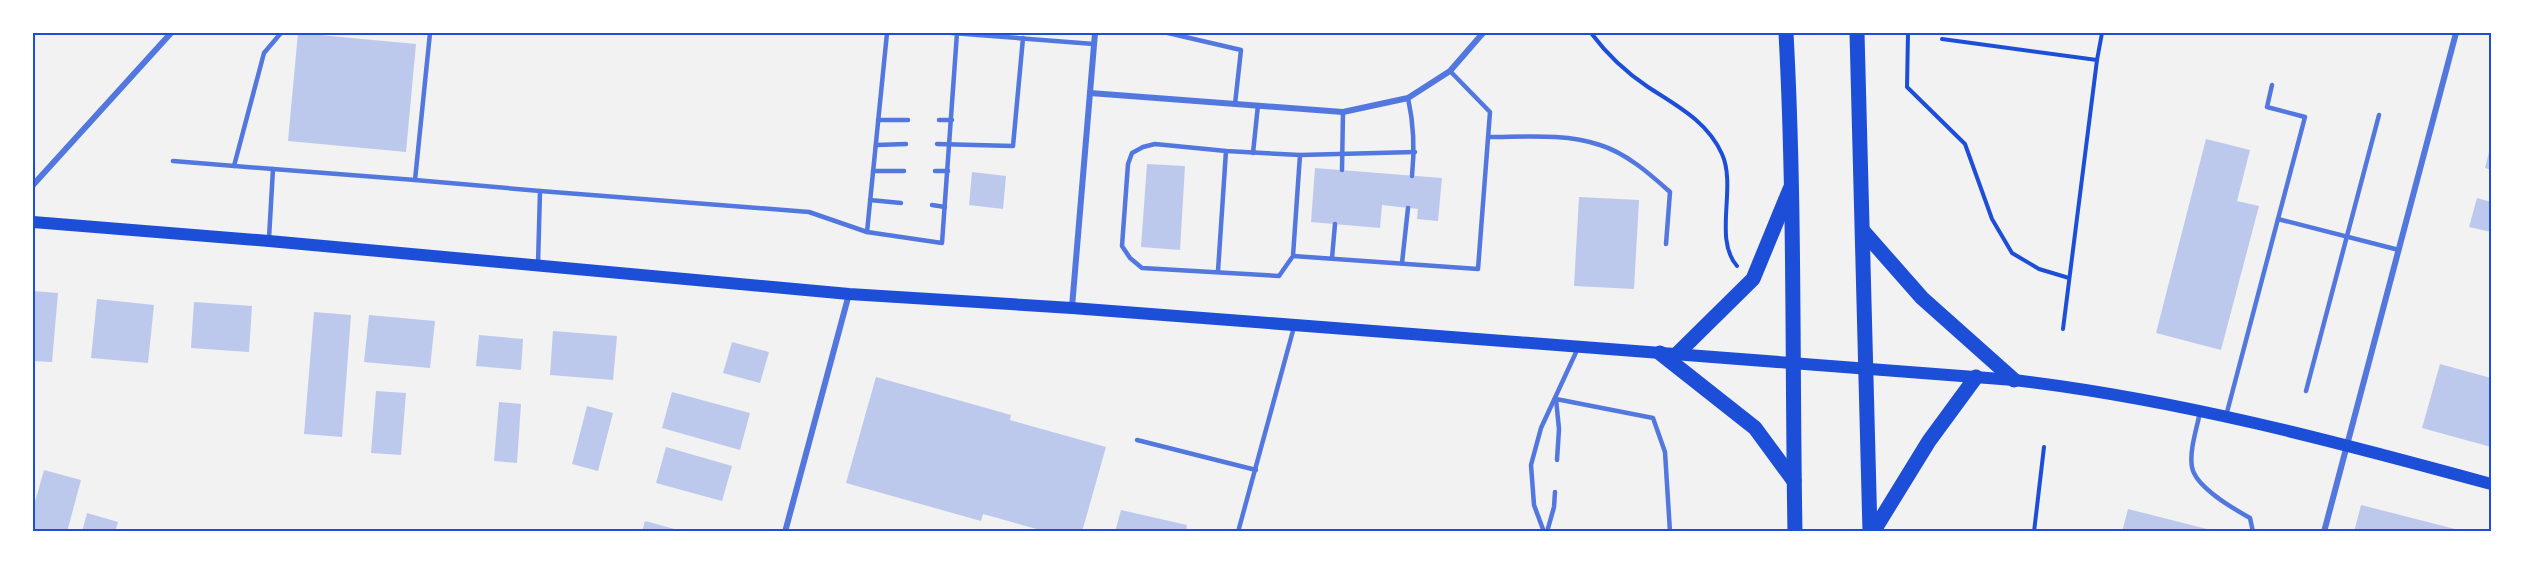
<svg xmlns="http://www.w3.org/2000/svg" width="2524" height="565" viewBox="0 0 2524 565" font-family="'DM Sans',sans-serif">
	<rect width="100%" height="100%" fill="#f2f2f2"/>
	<g fill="#bdc9ec">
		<path d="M 298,33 L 416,44 L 406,152 L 288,141 Z"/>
		<path d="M 2206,139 L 2250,150 L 2237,201 L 2259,206 L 2221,350 L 2156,333 Z"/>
		<path d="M 2490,148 L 2491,148 L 2491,170 L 2485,168 Z"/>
		<path d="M 1147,164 L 1185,166 L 1180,250 L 1141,247 Z"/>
		<path d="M 1315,168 L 1442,178 L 1438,221 L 1417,219 L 1418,209 L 1382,205 L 1380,228 L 1311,222 Z"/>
		<path d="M 972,172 L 1006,176 L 1003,209 L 969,205 Z"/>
		<path d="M 1579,197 L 1639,200 L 1634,289 L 1574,286 Z"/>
		<path d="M 2477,198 L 2491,202 L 2491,232 L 2469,227 Z"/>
		<path d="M 33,291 L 58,293 L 52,362 L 33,361 Z"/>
		<path d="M 97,299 L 154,305 L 148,363 L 91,358 Z"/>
		<path d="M 194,302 L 252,306 L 249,352 L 191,348 Z"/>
		<path d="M 314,312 L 351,315 L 342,437 L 304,434 Z"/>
		<path d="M 369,315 L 435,321 L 430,368 L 364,362 Z"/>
		<path d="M 553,331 L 617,336 L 613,380 L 550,375 Z"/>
		<path d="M 479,335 L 523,339 L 521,370 L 476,366 Z"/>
		<path d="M 732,342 L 769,352 L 760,383 L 723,373 Z"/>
		<path d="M 2440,364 L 2491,378 L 2491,447 L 2422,428 Z"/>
		<path d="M 876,377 L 1011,415 L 1010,420 L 1106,447 L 1082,532 L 1047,532 L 983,514 L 981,521 L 846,483 Z"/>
		<path d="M 376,391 L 406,393 L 401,455 L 371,453 Z"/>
		<path d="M 672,392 L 750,413 L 740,450 L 662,428 Z"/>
		<path d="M 499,402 L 521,404 L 517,463 L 494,461 Z"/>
		<path d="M 587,406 L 613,413 L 598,471 L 572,464 Z"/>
		<path d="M 666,447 L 732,466 L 722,501 L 656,483 Z"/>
		<path d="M 44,470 L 81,480 L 67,532 L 33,532 L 33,509 Z"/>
		<path d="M 2361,505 L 2463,531 L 2463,532 L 2354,532 Z"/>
		<path d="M 2128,509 L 2215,531 L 2215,532 L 2122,532 Z"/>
		<path d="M 1121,510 L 1187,525 L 1186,532 L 1115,532 Z"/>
		<path d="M 87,513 L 118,522 L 115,532 L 82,532 Z"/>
		<path d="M 645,521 L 682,531 L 682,532 L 642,532 Z"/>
	</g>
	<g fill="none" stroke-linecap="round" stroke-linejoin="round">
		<g stroke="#1d4ed8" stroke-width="4">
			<path d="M 1591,33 C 1606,53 1627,73 1648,87 C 1677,106 1707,121 1722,154 C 1737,187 1713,239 1737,266"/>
			<path d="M 1908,33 L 1907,87 L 1965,144 L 1992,219 L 2012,253 L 2039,269 L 2069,278"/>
			<path d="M 1942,39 L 2097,60"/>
			<path d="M 2063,329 L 2097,60 L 2102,33"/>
			<path d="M 2034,532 L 2044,447"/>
		</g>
		<g stroke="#5277de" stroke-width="4.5">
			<path d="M 952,33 L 1094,44"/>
			<path d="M 1168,33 L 1241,50 L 1235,104"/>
			<path d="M 2272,85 L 2267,107 L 2305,117 L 2278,219"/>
			<path d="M 1408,98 C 1414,125 1415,148 1412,176"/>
			<path d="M 878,120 L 908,120"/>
			<path d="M 939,120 L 952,120"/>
			<path d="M 1488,137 C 1524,137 1565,133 1600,145 C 1626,153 1650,174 1670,192 L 1666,244"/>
			<path d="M 937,144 L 1013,146 L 1023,38"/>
			<path d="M 876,145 L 906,144"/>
			<path d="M 1253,153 L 1258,105"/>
			<path d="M 1300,155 L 1415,152"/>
			<path d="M 173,161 L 273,169"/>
			<path d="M 234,166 L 264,53 L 281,33"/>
			<path d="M 1342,170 L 1343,112"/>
			<path d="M 873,171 L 904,171"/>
			<path d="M 935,171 L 948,171"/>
			<path d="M 415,180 L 540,191 L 538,265"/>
			<path d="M 540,191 L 809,212 L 867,232 L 942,243 L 957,33"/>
			<path d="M 870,200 L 901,203"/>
			<path d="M 932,205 L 945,207"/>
			<path d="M 867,232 L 887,33"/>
			<path d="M 269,238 L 273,169 L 415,180 L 430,33"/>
			<path d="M 1293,256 L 1279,276 L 1142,268 L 1130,258 L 1122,246 L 1128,164 L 1132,153 L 1143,147 L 1155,144 L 1226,151 L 1300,155 L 1293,256 L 1478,269 L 1490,112 L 1450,71"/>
			<path d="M 1332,258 L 1335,224"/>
			<path d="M 1402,263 L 1408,208"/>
			<path d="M 1218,271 L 1226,151"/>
			<path d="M 2306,391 L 2379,115"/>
			<path d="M 1556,399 L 1653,418 L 1665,452 L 1670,532"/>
			<path d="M 1556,399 L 1559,429 L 1557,460"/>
			<path d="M 2200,412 C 2197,428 2189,451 2192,467 C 2195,487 2234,509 2250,518 L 2253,532"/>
			<path d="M 2226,416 L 2278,219 L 2399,250"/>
			<path d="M 1137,440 L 1256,470"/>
			<path d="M 1238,532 L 1294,327"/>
			<path d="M 1544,532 L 1534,505 L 1531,465 L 1541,428 L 1578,348"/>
			<path d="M 1547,532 L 1554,507 L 1555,492"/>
		</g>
		<g stroke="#5277de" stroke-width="6">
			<path d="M 1090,93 L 1343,112 L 1408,98 L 1450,71 L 1483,33"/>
			<path d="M 33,185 L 171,33"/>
			<path d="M 1072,307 L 1095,33"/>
			<path d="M 785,532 L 849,294"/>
			<path d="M 2324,532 L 2456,33"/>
		</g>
		<path stroke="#1d4ed8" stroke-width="12" d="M 33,222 L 269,241 L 849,294 L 1072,308 L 2014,380 C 2176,399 2334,441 2491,484"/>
		<g stroke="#1d4ed8" stroke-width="15">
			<path d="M 1786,33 C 1795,199 1792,366 1795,532"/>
			<path d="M 1857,33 L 1870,532"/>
			<path d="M 1863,231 L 1922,298 L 2014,380"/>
			<path d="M 1660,353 L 1755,428 L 1794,481"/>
			<path d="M 1677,354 L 1753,279 L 1790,189"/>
			<path d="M 1873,532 L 1929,441 L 1976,377"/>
		</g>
	</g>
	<rect width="2524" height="565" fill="none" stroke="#ffffff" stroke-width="69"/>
	<rect x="34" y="34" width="2456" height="496" fill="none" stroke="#1d4ed8" stroke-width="2"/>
</svg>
